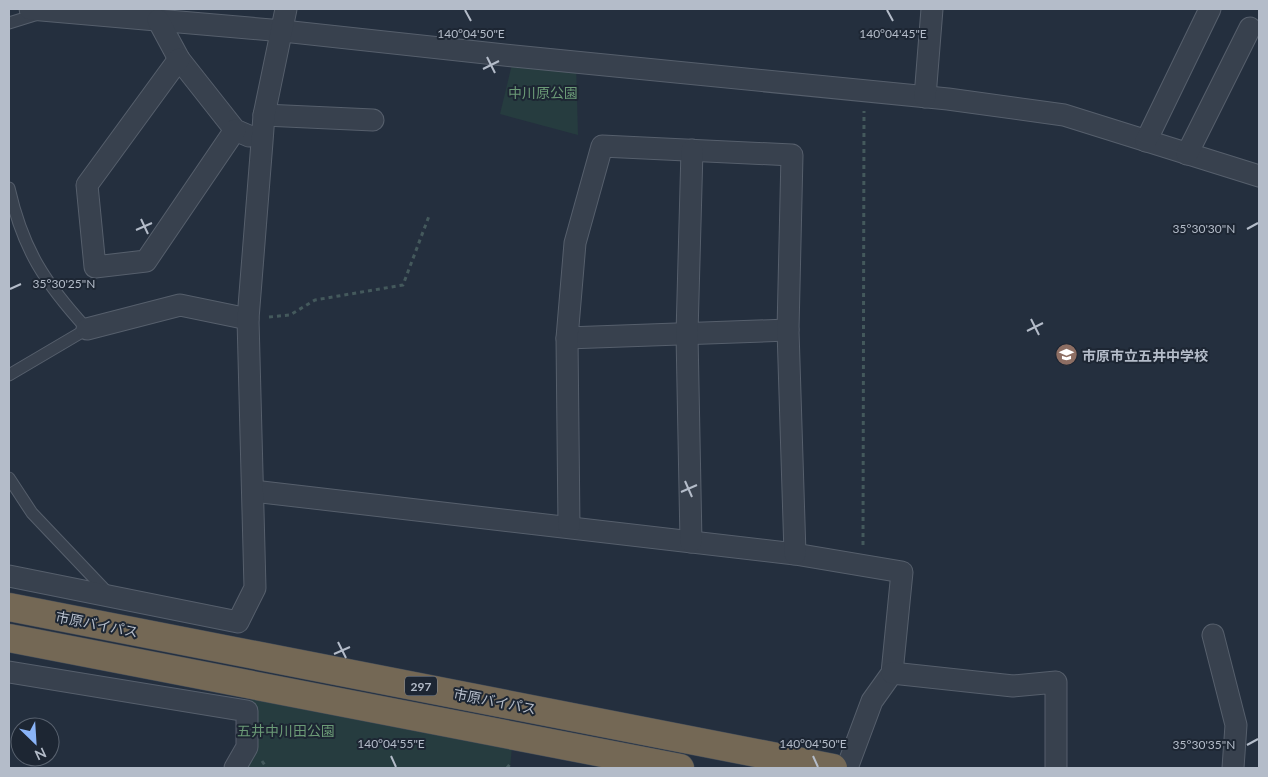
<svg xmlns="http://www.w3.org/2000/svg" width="1268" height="777" viewBox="0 0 1268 777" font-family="Lato,'Noto Sans JP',sans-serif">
	<rect width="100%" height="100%" fill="#242f3e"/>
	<g fill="#263c3f">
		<path d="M 514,56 L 576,62 L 578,135 L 500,114 Z"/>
		<path d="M 257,685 L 513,736 L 510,768 L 235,768 L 247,711 Z"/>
	</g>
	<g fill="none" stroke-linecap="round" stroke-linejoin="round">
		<defs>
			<g id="lane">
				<path d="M 9,23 L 38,14"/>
				<path d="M 9,188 C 23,250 45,283 87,329 L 9,375"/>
				<path d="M 9,478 L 32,513 L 108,593"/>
			</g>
			<g id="street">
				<path d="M 30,9 L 283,31 L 514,56 L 948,99 L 1064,115 L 1259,176"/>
				<path d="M 158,20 L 179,59 L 235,130 L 249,136"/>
				<path d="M 179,59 L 87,185 L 95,267 L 146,261 L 235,130"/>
				<path d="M 925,97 L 932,9"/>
				<path d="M 264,115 L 373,120"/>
				<path d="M 1146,141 L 1210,9"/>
				<path d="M 1187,154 L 1250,28"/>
				<path d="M 87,329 L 180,305 L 248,319"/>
				<path d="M 567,338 L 788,330"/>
				<path d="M 253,491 L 795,554 L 902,572 L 892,673 L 872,701 L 847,768"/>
				<path d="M 569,527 L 567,338 L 575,243 L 602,146 L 792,155 L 788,330 L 795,554"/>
				<path d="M 691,542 L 687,334 L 692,150"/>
				<path d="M 9,576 L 238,622 L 255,588 L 248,319 L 262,142 L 264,115 L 286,9"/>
				<path d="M 1213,635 L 1236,725 L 1233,768"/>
				<path d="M 9,672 L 247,711 L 247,747 L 235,768"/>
				<path d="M 892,673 L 1013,686 L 1056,682 L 1056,768"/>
			</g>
			<g id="highway">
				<path d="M 9,607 L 833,768"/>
				<path d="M 9,638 L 680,768"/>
			</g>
		</defs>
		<use href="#lane" stroke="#565f6c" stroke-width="13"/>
		<use href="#street" stroke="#565f6c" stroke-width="23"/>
		<use href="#highway" stroke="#434c59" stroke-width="29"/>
		<g stroke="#44595c" stroke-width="3" stroke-dasharray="4 4" stroke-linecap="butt">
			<path d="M 269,317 L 290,315 L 315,300 L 403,285 L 429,216"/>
			<path d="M 863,545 L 864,111"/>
			<path d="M 262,761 L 267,768"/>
			<path d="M 507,768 L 510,764"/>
		</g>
		<use href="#lane" stroke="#38414e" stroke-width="11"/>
		<use href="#street" stroke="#38414e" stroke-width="21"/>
		<use href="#highway" stroke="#746855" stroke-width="28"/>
	</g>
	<path fill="none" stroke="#b4bcc9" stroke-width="2" d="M 465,10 L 471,21M 887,10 L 893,21M 487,57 L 495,73M 483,69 L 499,61M 141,219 L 148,234M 1247,229 L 1258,223M 136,230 L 152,223M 10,289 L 21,284M 1031,319 L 1039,335M 1027,331 L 1043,323M 685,481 L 692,497M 681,492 L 697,485M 338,642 L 346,658M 334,654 L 350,647M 1247,745 L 1258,739M 391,756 L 396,767M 813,756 L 818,767"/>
	<defs>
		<symbol id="school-disc" viewBox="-11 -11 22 22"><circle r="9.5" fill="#8d6e63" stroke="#1d2633"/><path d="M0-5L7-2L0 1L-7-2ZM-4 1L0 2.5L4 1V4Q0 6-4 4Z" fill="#fff"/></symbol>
	</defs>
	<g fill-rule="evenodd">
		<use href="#school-disc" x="1054" y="342" width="25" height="25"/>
	</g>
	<g text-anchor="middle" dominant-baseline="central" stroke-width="4" stroke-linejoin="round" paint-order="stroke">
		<rect fill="#1d2633" stroke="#878f9c" stroke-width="1" x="405" y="676.5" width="32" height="19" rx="4"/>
		<g font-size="12" font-weight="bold" fill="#b4bcc9">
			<text x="421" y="686">297</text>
		</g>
		<g font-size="14" fill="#6b9a76" stroke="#1d2633">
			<text x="543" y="92">中川原公園</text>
			<text x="286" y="730">五井中川田公園</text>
		</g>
		<g font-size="14" font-weight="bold" fill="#b4bcc9" stroke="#1d2633" text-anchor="start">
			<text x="1082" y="355">市原市立五井中学校</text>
		</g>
		<g font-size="14" fill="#b4bcc9" stroke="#1d2633">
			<text transform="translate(97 624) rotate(11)">市原バイパス</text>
			<text transform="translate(495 701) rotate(11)">市原バイパス</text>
		</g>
	</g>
	<g font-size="12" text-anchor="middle" fill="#b4bcc9" stroke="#1d2633" stroke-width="4" stroke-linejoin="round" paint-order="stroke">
		<text x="471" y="38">140°04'50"E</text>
		<text x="893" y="38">140°04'45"E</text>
		<text x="1204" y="233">35°30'30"N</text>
		<text x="64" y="288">35°30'25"N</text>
		<text x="391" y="748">140°04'55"E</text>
		<text x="813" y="748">140°04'50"E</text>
		<text x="1204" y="749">35°30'35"N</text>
	</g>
	<rect width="1268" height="777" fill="none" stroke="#b4bcc9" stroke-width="20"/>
	<g transform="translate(35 742) rotate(155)"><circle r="24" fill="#1d2633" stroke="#59626f"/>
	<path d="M0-4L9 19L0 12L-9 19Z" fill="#8ab4f8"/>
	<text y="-8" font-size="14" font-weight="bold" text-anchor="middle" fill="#b4bcc9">N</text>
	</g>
</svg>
